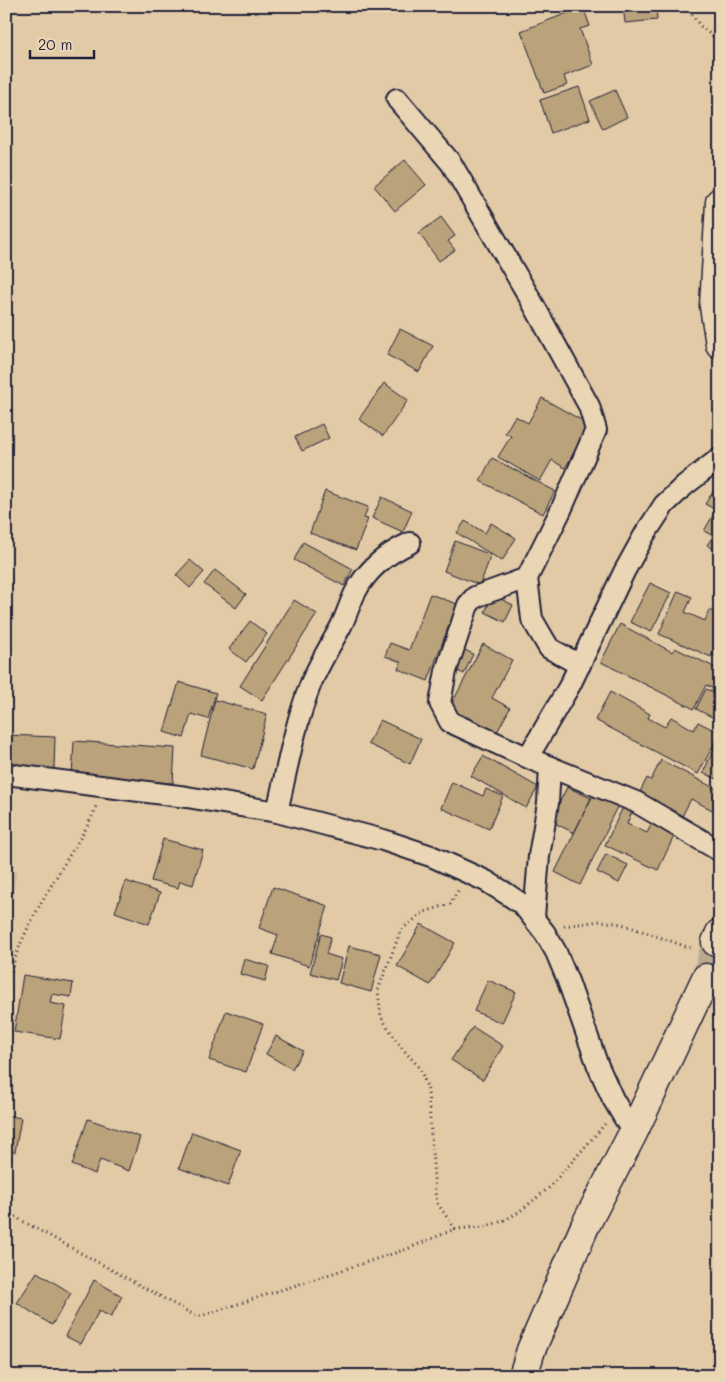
<svg xmlns="http://www.w3.org/2000/svg" width="726" height="1382" viewBox="0 0 726 1382" font-family="Mali,sans-serif">
	<rect width="100%" height="100%" fill="#e1caa5"/>
	<filter id="ink" filterUnits="userSpaceOnUse"><feTurbulence type="fractalNoise" baseFrequency=".02" numOctaves="2"/><feDisplacementMap in="SourceGraphic" scale="10" xChannelSelector="R" yChannelSelector="G"/><feConvolveMatrix kernelMatrix="1 2 1 2 8 2 1 2 1" color-interpolation-filters="sRGB"/></filter>
	<g filter="url(#ink)">
		<path fill="#d1bb96" d="M 6,870 L 17,872 L 6,922 Z"/>
		<g fill="#baa27a" stroke="#22223b">
			<path d="M 623,6 L 656,6 L 657,20 L 625,23 Z"/>
			<path d="M 583,7 L 590,26 L 580,29 L 593,65 L 564,76 L 567,85 L 544,93 L 521,31 Z"/>
			<path d="M 579,87 L 590,119 L 551,133 L 540,100 Z"/>
			<path d="M 615,90 L 627,117 L 603,129 L 590,101 Z"/>
			<path d="M 405,160 L 426,185 L 395,211 L 374,186 Z"/>
			<path d="M 441,217 L 455,236 L 448,241 L 455,250 L 439,261 L 419,233 Z"/>
			<path d="M 400,329 L 433,346 L 419,372 L 387,355 Z"/>
			<path d="M 384,383 L 408,400 L 383,436 L 359,419 Z"/>
			<path d="M 542,398 L 590,425 L 565,468 L 552,460 L 540,481 L 498,457 L 511,436 L 505,433 L 515,416 L 528,423 Z"/>
			<path d="M 322,424 L 329,438 L 302,451 L 295,437 Z"/>
			<path d="M 492,458 L 555,491 L 543,514 L 480,481 Z"/>
			<path d="M 714,490 L 720,493 L 720,553 L 707,545 L 713,536 L 704,531 L 716,510 L 705,504 Z"/>
			<path d="M 325,491 L 368,507 L 364,518 L 368,519 L 356,550 L 310,533 Z"/>
			<path d="M 382,497 L 412,511 L 403,532 L 372,518 Z"/>
			<path d="M 465,521 L 485,533 L 491,523 L 516,538 L 502,561 L 457,533 Z"/>
			<path d="M 455,541 L 491,555 L 480,585 L 444,571 Z"/>
			<path d="M 303,542 L 353,569 L 344,586 L 294,560 Z"/>
			<path d="M 190,560 L 204,572 L 190,588 L 176,575 Z"/>
			<path d="M 215,570 L 246,594 L 236,608 L 204,584 Z"/>
			<path d="M 650,583 L 671,593 L 651,632 L 630,622 Z"/>
			<path d="M 678,591 L 692,597 L 685,612 L 705,621 L 709,610 L 720,615 L 720,635 L 711,657 L 659,634 Z"/>
			<path d="M 430,594 L 457,604 L 428,681 L 398,669 L 401,662 L 385,656 L 390,643 L 409,650 Z"/>
			<path d="M 493,595 L 513,605 L 505,622 L 485,612 Z"/>
			<path d="M 294,600 L 317,614 L 262,700 L 240,686 Z"/>
			<path d="M 250,621 L 267,634 L 246,662 L 229,649 Z"/>
			<path d="M 620,624 L 672,652 L 675,648 L 720,670 L 720,692 L 706,685 L 694,709 L 601,662 Z"/>
			<path d="M 720,639 L 720,658 L 712,655 Z"/>
			<path d="M 483,644 L 512,660 L 492,698 L 510,708 L 496,734 L 449,709 Z"/>
			<path d="M 461,648 L 473,654 L 464,674 L 451,668 Z"/>
			<path d="M 179,682 L 216,693 L 208,719 L 191,714 L 184,738 L 164,732 Z"/>
			<path d="M 706,689 L 720,695 L 720,721 L 696,709 Z"/>
			<path d="M 610,692 L 650,714 L 648,718 L 665,727 L 671,717 L 694,730 L 698,722 L 720,733 L 698,774 L 595,720 Z"/>
			<path d="M 215,700 L 267,714 L 253,769 L 201,755 Z"/>
			<path d="M 380,720 L 421,739 L 410,764 L 368,744 Z"/>
			<path d="M 6,735 L 55,737 L 54,769 L 6,768 Z"/>
			<path d="M 719,737 L 720,737 L 720,780 L 703,773 Z"/>
			<path d="M 74,741 L 175,748 L 173,783 L 72,776 Z"/>
			<path d="M 483,756 L 538,787 L 526,808 L 471,776 Z"/>
			<path d="M 661,760 L 720,791 L 720,814 L 691,799 L 680,820 L 637,798 L 647,778 L 651,780 Z"/>
			<path d="M 452,782 L 483,796 L 486,789 L 503,796 L 489,829 L 441,808 Z"/>
			<path d="M 567,787 L 591,798 L 574,833 L 551,821 Z"/>
			<path d="M 594,793 L 621,799 L 608,825 L 609,826 L 580,885 L 555,872 Z"/>
			<path d="M 624,805 L 633,809 L 627,824 L 647,833 L 652,823 L 675,834 L 658,870 L 605,845 Z"/>
			<path d="M 163,839 L 203,850 L 193,885 L 180,881 L 178,888 L 151,881 Z"/>
			<path d="M 606,854 L 628,865 L 619,883 L 597,872 Z"/>
			<path d="M 126,881 L 160,893 L 149,924 L 115,912 Z"/>
			<path d="M 273,887 L 328,906 L 309,966 L 272,954 L 278,935 L 259,928 Z"/>
			<path d="M 421,924 L 455,943 L 430,985 L 397,966 Z"/>
			<path d="M 321,934 L 331,937 L 326,954 L 342,959 L 336,980 L 310,973 Z"/>
			<path d="M 349,946 L 381,954 L 371,992 L 339,983 Z"/>
			<path d="M 244,959 L 269,966 L 265,981 L 240,974 Z"/>
			<path d="M 23,975 L 73,983 L 71,997 L 52,994 L 50,1003 L 66,1006 L 60,1039 L 14,1032 Z"/>
			<path d="M 488,980 L 516,992 L 502,1023 L 474,1011 Z"/>
			<path d="M 226,1011 L 263,1024 L 246,1072 L 209,1060 Z"/>
			<path d="M 473,1027 L 503,1046 L 483,1080 L 451,1060 Z"/>
			<path d="M 276,1036 L 303,1051 L 292,1069 L 266,1054 Z"/>
			<path d="M 6,1115 L 21,1118 L 15,1152 L 6,1151 Z"/>
			<path d="M 88,1119 L 140,1137 L 129,1171 L 100,1160 L 95,1174 L 72,1165 Z"/>
			<path d="M 192,1132 L 241,1150 L 228,1186 L 179,1168 Z"/>
			<path d="M 37,1272 L 71,1293 L 52,1325 L 17,1303 Z"/>
			<path d="M 94,1280 L 122,1296 L 111,1317 L 99,1311 L 81,1344 L 65,1336 Z"/>
		</g>
		<g fill="none" stroke-linecap="round" stroke-linejoin="round">
			<path stroke="#bba890" stroke-width="28" stroke-dasharray="28 14" stroke-linecap="butt" d="M 706,978 L 716,942"/>
			<defs>
				<g id="street">
					<path d="M 397,99 L 451,163 L 531,300 L 589,406 L 596,430 L 561,510 L 527,578 L 532,619 L 549,648 L 580,665"/>
					<path d="M 527,578 L 475,597 L 468,605 L 446,671 L 440,703 L 450,722 L 533,760 L 636,802 L 720,851"/>
					<path d="M 528,757 L 570,685 L 624,572 L 645,534 L 664,505 L 685,485 L 720,458"/>
					<path d="M 6,774 L 187,797 L 277,812 L 383,840 L 431,856 L 486,881 L 507,894 L 522,904 L 545,933 L 556,952 L 568,981 L 598,1066 L 613,1099 L 633,1133"/>
					<path d="M 277,812 C 287,768 295,724 311,683 C 319,664 330,646 340,628 C 346,617 349,605 355,593 C 367,569 386,554 410,543"/>
					<path d="M 534,917 L 539,856 L 548,803 L 550,767"/>
				</g>
				<g id="secondary">
					<path d="M 720,202 L 714,306 L 720,344"/>
					<path d="M 716,942 L 720,933"/>
					<path d="M 523,1376 L 531,1350 L 585,1226 L 633,1133 L 706,978"/>
				</g>
			</defs>
			<use href="#street" stroke="#22223b" stroke-width="24"/>
			<use href="#secondary" stroke="#22223b" stroke-width="31"/>
			<g stroke="#22223b" stroke-width="3" stroke-dasharray="1 4" stroke-linecap="butt">
				<path d="M 686,6 L 700,26 L 720,42"/>
				<path d="M 564,926 L 600,921 L 622,924 L 693,949"/>
				<path d="M 6,996 C 12,946 44,898 69,856 C 79,839 90,825 96,806"/>
				<path d="M 6,1212 L 194,1315 L 201,1316 L 407,1249 L 455,1229 L 483,1227 L 503,1221 L 519,1212 L 550,1187 L 605,1124"/>
				<path d="M 455,1229 L 438,1204 L 435,1193 L 428,1090 L 420,1068 L 400,1046 L 381,1017 L 378,990 L 401,930 L 424,912 L 450,904 L 459,889"/>
			</g>
			<use href="#street" stroke="#ead5b4" stroke-width="20"/>
			<use href="#secondary" stroke="#ead5b4" stroke-width="28"/>
		</g>
	</g>
	<rect width="726" height="1382" fill="none" stroke="#ead5b4" stroke-width="25"/>
	<rect x="12" y="12" width="701" height="1357" fill="none" stroke="#22223b" stroke-width="2" filter="url(#ink)"/>
	<path d="M30 50v8h64v-8" fill="none" stroke="#22223b" stroke-width="2.5"/>
	<text x="38" y="50" font-size="15" fill="#22223b" stroke="#ead5b4" stroke-width="4" paint-order="stroke">20 m</text>
</svg>
